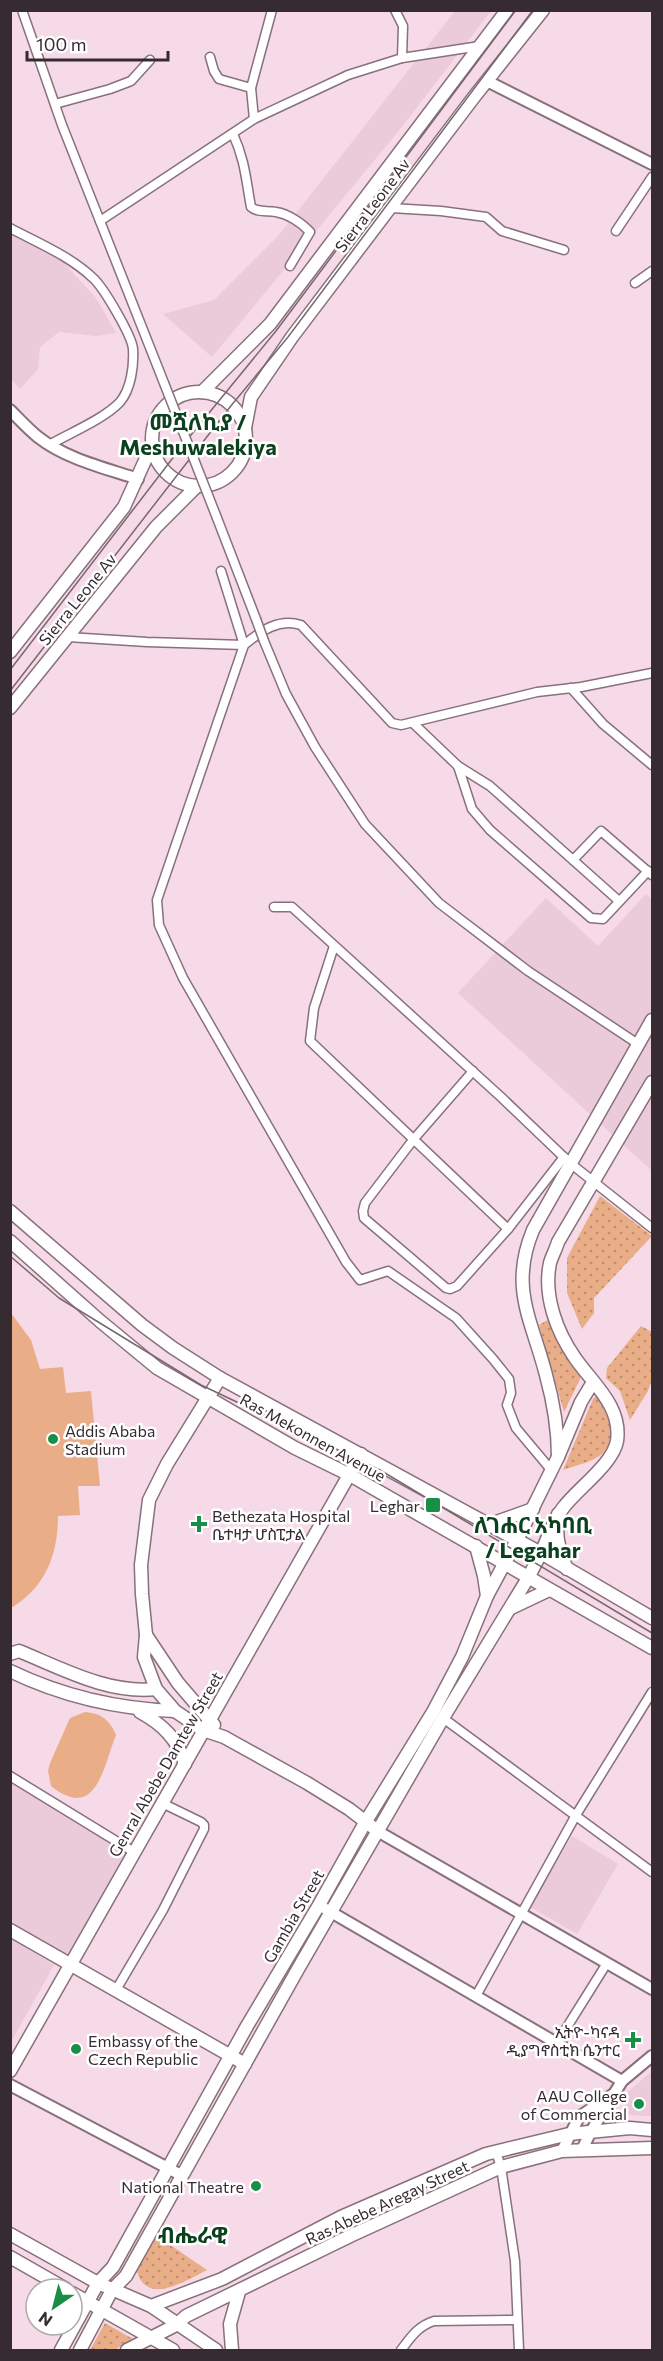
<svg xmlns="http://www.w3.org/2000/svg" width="663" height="2361" viewBox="0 0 663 2361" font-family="Commissioner,'Noto Sans Ethiopic',sans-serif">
	<defs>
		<pattern id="grass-dots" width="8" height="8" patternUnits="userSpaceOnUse" patternTransform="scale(1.5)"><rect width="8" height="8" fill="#e9ae87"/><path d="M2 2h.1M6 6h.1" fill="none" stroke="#be8e6f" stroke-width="1.8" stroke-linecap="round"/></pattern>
	</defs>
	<rect width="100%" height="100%" fill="#f6dae7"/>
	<g fill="#ebcad9">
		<path d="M 455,11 L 491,11 L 401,128 L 212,357 L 163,314 L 214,300 L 279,235 Z"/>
		<path d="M 10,232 L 64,263 L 96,298 L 116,333 L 96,336 L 59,332 L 40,347 L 38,369 L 20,389 L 11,379 Z"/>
		<path d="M 646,894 L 652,900 L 652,1171 L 458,993 L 546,898 L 598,946 Z"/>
		<path d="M 10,1770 L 14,1771 L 11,1776 L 134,1852 L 70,1964 L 11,1927 Z"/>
		<path d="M 572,1836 L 618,1864 L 577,1934 L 530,1907 Z"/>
		<path d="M 11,1939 L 54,1965 L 11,2042 Z"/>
		<path d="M 652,2071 L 652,2116 L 622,2115 L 628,2092 Z"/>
	</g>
	<g fill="url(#grass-dots)">
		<path d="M 600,1196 L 652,1236 L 594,1298 L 594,1313 L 582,1329 L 567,1293 L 567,1258 Z"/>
		<path d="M 549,1319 L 582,1375 L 564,1412 L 539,1325 Z"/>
		<path d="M 641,1326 L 652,1332 L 652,1379 L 648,1391 L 630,1420 L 620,1391 L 606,1378 L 607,1368 Z"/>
		<path d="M 599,1393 C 607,1412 620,1436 602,1454 C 593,1462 574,1466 563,1470 L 593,1399 Z"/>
		<path d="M 154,2234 L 207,2270 C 185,2281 145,2308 136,2268 Z"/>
		<path d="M 105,2323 L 133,2339 L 114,2350 L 90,2350 Z"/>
	</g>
	<g fill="#e9ae87">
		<path d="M 11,1313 L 31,1340 L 40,1369 L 63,1367 L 66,1393 L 91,1391 L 100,1486 L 78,1486 L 80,1515 L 58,1516 C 58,1555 45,1588 11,1608 Z"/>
		<path d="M 85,1712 C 101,1713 110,1720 116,1735 C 103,1768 96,1822 51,1786 L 48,1771 L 50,1763 L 70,1718 Z"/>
	</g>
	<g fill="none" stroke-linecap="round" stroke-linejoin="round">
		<defs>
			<g id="minor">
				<path d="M 22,10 L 62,125 L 164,383"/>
				<path d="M 395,10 L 403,26 L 402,58"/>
				<path d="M 210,57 L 214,71 L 219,79 L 251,88"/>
				<path d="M 55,104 L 110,89 L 131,81 L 150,60"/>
				<path d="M 254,119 L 251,88 L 272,10"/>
				<path d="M 233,134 C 245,160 246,180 251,207 C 258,213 267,210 276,212 C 288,214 302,223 310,232 L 290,266"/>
				<path d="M 391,208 L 441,211 L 486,217 L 502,231 L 564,250"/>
				<path d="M 100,221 L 254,119 L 348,75 L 402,58 L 480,46"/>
				<path d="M 10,228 C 38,243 70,256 93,278 C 104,288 132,336 133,349 C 134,366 131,389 120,402 C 104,419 70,433 49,445"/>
				<path d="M 616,231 L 652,177"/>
				<path d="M 635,283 L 652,271"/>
				<path d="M 217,518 L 256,619"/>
				<path d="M 68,637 L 147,642 L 244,645 L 221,571"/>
				<path d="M 264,641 L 286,694 L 315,747 L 365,824 L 439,903 L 528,971 L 638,1044"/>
				<path d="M 571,688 L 603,724 L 652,765"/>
				<path d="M 414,724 L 458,766 L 490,786 L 619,901"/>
				<path d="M 458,766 L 472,809 L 490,830 L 591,918 L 603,919 L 648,871"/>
				<path d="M 573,860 L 601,831 L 652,875"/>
				<path d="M 274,907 L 292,907 L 501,1097 L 570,1163 L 652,1228"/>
				<path d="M 334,946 L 314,1008 L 310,1041 L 508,1229"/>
				<path d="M 473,1071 L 413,1140 L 365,1203 L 363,1211 L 364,1218 L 446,1288 L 450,1289 L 457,1286 L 508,1229 L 564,1157"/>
				<path d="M 552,1471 L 516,1428 L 507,1405 L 511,1393 L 509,1379 L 493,1359 L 456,1318 L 388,1271 L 360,1280 L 346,1262 L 183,978 L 159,925 L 157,900 L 244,645 C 261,631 278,618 301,625 L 392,723 L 401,725 L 537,692 L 581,687 L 652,673"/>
				<path d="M 443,1718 L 652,1872"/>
				<path d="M 10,1776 L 134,1852"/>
				<path d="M 116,1990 L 163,1910 L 204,1829 L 204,1825 L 201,1822 L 164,1804"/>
				<path d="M 476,1996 L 576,1815 L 652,1692"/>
				<path d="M 557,2043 L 607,1963"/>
				<path d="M 496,2152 L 501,2167 L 515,2261 L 519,2350"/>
				<path d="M 401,2350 C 411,2337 418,2326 434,2321 L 517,2320"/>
			</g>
			<g id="tertiary">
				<path d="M 487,81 L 652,164"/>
				<path d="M 10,410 C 19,419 28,429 38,437 C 66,459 105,468 138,479"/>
				<path d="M 379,1832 L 652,1989"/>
				<path d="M 324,1908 L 622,2081"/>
				<path d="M 10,2085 L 181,2175"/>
				<path d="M 582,2150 L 590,2133 L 622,2081 L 652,2056"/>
				<path d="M 562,2151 L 579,2117 L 612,2095"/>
			</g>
			<g id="secondary">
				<path d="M 220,1378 L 167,1464 L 149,1500 L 141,1565 L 142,1594 L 146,1635 L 144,1657 L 156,1689 L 175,1711 L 203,1730 L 224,1737 L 307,1783 L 349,1809 L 379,1832"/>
				<path d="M 558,1457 C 558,1427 554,1404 546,1375 C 532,1320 509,1288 533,1230 L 652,1020"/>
				<path d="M 517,1540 L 558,1457 L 581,1402 L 593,1382"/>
				<path d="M 541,1553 C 548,1538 553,1521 563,1508 C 577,1489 613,1464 617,1441 C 622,1406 593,1384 575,1358 C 557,1332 543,1296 550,1263 C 552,1256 556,1249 558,1242 L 652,1082"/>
				<path d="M 146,1635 L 178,1683 L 214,1725"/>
				<path d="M 10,1654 L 19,1651 C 63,1669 108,1694 156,1689"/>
				<path d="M 10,1671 C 62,1696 118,1709 175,1711"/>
				<path d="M 140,1712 C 162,1724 178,1739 185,1764"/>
				<path d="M 10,1930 L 245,2064"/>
				<path d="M 10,2071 L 361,1454"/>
			</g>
			<g id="primary">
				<path d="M 202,392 L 270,324 L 507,10"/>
				<circle cx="199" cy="439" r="47"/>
				<path d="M 245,428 L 251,397 L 292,337 L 474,97 L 543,10"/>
				<path d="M 10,652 L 124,507 L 152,445"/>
				<path d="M 10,708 L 156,527 L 197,486"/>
				<path d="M 10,1211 L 142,1325 L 173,1348 L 220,1378 L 541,1553 L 652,1618"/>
				<path d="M 10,1241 L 100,1321 L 157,1368 L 295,1448 L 350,1475 L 652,1648"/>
				<path d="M 558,1514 C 555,1533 559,1552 567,1569"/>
				<path d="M 488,1525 L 533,1509"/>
				<path d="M 476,1546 L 484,1576 L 487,1596"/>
				<path d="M 511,1608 L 549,1590"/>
				<path d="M 10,2234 L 98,2283 L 151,2306 L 216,2350"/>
				<path d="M 10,2257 L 66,2289"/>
				<path d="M 72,2293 L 173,2350"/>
				<path d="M 151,2306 L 222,2279 L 341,2217 L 486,2154 L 569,2134 L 630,2128 L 652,2130"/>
				<path d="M 61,2350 L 98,2283 L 113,2267 L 247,2026 L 319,1905 L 366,1821 L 433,1712 L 462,1657 L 487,1596 L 517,1540"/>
				<path d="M 80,2350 L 112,2290 L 126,2276 L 298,1969 L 443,1718 L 528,1578 L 541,1553"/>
				<path d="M 127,2350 L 176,2325 L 186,2316 L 350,2236 L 501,2167 L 562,2151 L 652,2148"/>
				<path d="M 232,2350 L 230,2324 L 239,2292"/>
			</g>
		</defs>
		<use href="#minor" stroke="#88707c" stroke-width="11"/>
		<use href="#tertiary" stroke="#88707c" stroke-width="14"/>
		<use href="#secondary" stroke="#88707c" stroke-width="15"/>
		<use href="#primary" stroke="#88707c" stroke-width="15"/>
		<use href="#minor" stroke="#fff" stroke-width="8"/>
		<use href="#tertiary" stroke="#fff" stroke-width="10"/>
		<use href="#secondary" stroke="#fff" stroke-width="12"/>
		<use href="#primary" stroke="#fff" stroke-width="12"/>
		<g stroke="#78686f" stroke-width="1.5">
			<path d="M 10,670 L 182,446 L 276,331 L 516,10"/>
			<path d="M 10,691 L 230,407 L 288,337 L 533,10"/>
			<path d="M 10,1256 L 59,1298 L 201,1385 L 380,1470 L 652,1633"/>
		</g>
		<defs>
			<g id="minor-bridge">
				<path d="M 164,383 L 217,518"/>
				<path d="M 256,619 L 264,641"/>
			</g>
		</defs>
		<use href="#minor-bridge" stroke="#88707c" stroke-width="11" stroke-linecap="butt"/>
		<use href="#minor-bridge" stroke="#fff" stroke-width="8"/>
	</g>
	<g fill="#198e48" stroke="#fff" stroke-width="2">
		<circle cx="53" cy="1439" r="6"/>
		<rect x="425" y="1497" width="16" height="16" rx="3"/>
		<path d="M196 1515h6v6h6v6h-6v6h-6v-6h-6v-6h6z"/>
		<path d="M630 2031h6v6h6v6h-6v6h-6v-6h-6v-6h6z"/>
		<circle cx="76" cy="2049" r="6"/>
		<circle cx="639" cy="2104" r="6"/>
		<circle cx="256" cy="2186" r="6"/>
	</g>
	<g text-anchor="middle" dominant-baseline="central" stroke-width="5" stroke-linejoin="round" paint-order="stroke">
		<g font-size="16" fill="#352b30" stroke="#fff">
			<text transform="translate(372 205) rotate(-53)">Sierra Leone Av</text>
			<text transform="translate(77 599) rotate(-51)">Sierra Leone Av</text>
			<text transform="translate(313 1437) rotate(29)">Ras Mekonnen Avenue</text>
			<text transform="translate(165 1764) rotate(-60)">Genral Abebe Damtew Street</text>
			<text transform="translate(293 1916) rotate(-60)">Gambia Street</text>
			<text transform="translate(387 2202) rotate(-25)">Ras Abebe Aregay Street</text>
		</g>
		<g font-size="16" fill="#352b30" stroke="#fff" text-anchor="end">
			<text x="65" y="1430" text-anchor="start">Addis Ababa<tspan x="65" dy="18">Stadium</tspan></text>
			<text x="420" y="1505">Leghar</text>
			<text x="212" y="1515" text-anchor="start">Bethezata Hospital<tspan x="212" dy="18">ቤተዛታ ሆስፒታል</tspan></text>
			<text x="620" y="2031">ኢትዮ-ካናዳ<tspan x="620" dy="18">ዲያግኖስቲክ ሴንተር</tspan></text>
			<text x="88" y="2040" text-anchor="start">Embassy of the<tspan x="88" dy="18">Czech Republic</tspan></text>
			<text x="627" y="2095">AAU College<tspan x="627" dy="18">of Commercial</tspan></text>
			<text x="244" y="2186">National Theatre</text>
		</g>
		<g font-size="22" font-weight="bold" fill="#0b411f" stroke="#fff">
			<text x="198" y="421">መሿለኪያ /<tspan x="198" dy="25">Meshuwalekiya</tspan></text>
			<text x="533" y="1524">ለገሐር አካባቢ<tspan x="533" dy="25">/ Legahar</tspan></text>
			<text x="193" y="2234">ብሔራዊ</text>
		</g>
	</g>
	<rect width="663" height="2361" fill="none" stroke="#352b30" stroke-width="24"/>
	<g transform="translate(54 2307) rotate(215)"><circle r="28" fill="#ffffff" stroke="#aeaaac" stroke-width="1.5"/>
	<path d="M0-4.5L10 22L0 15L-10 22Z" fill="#198e48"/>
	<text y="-9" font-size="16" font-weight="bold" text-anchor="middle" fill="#352b30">N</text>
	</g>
	<path d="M27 51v9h141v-9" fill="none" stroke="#352b30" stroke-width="3"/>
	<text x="36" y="51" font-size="18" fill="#352b30" stroke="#ffffff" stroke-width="4.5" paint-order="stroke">100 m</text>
</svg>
